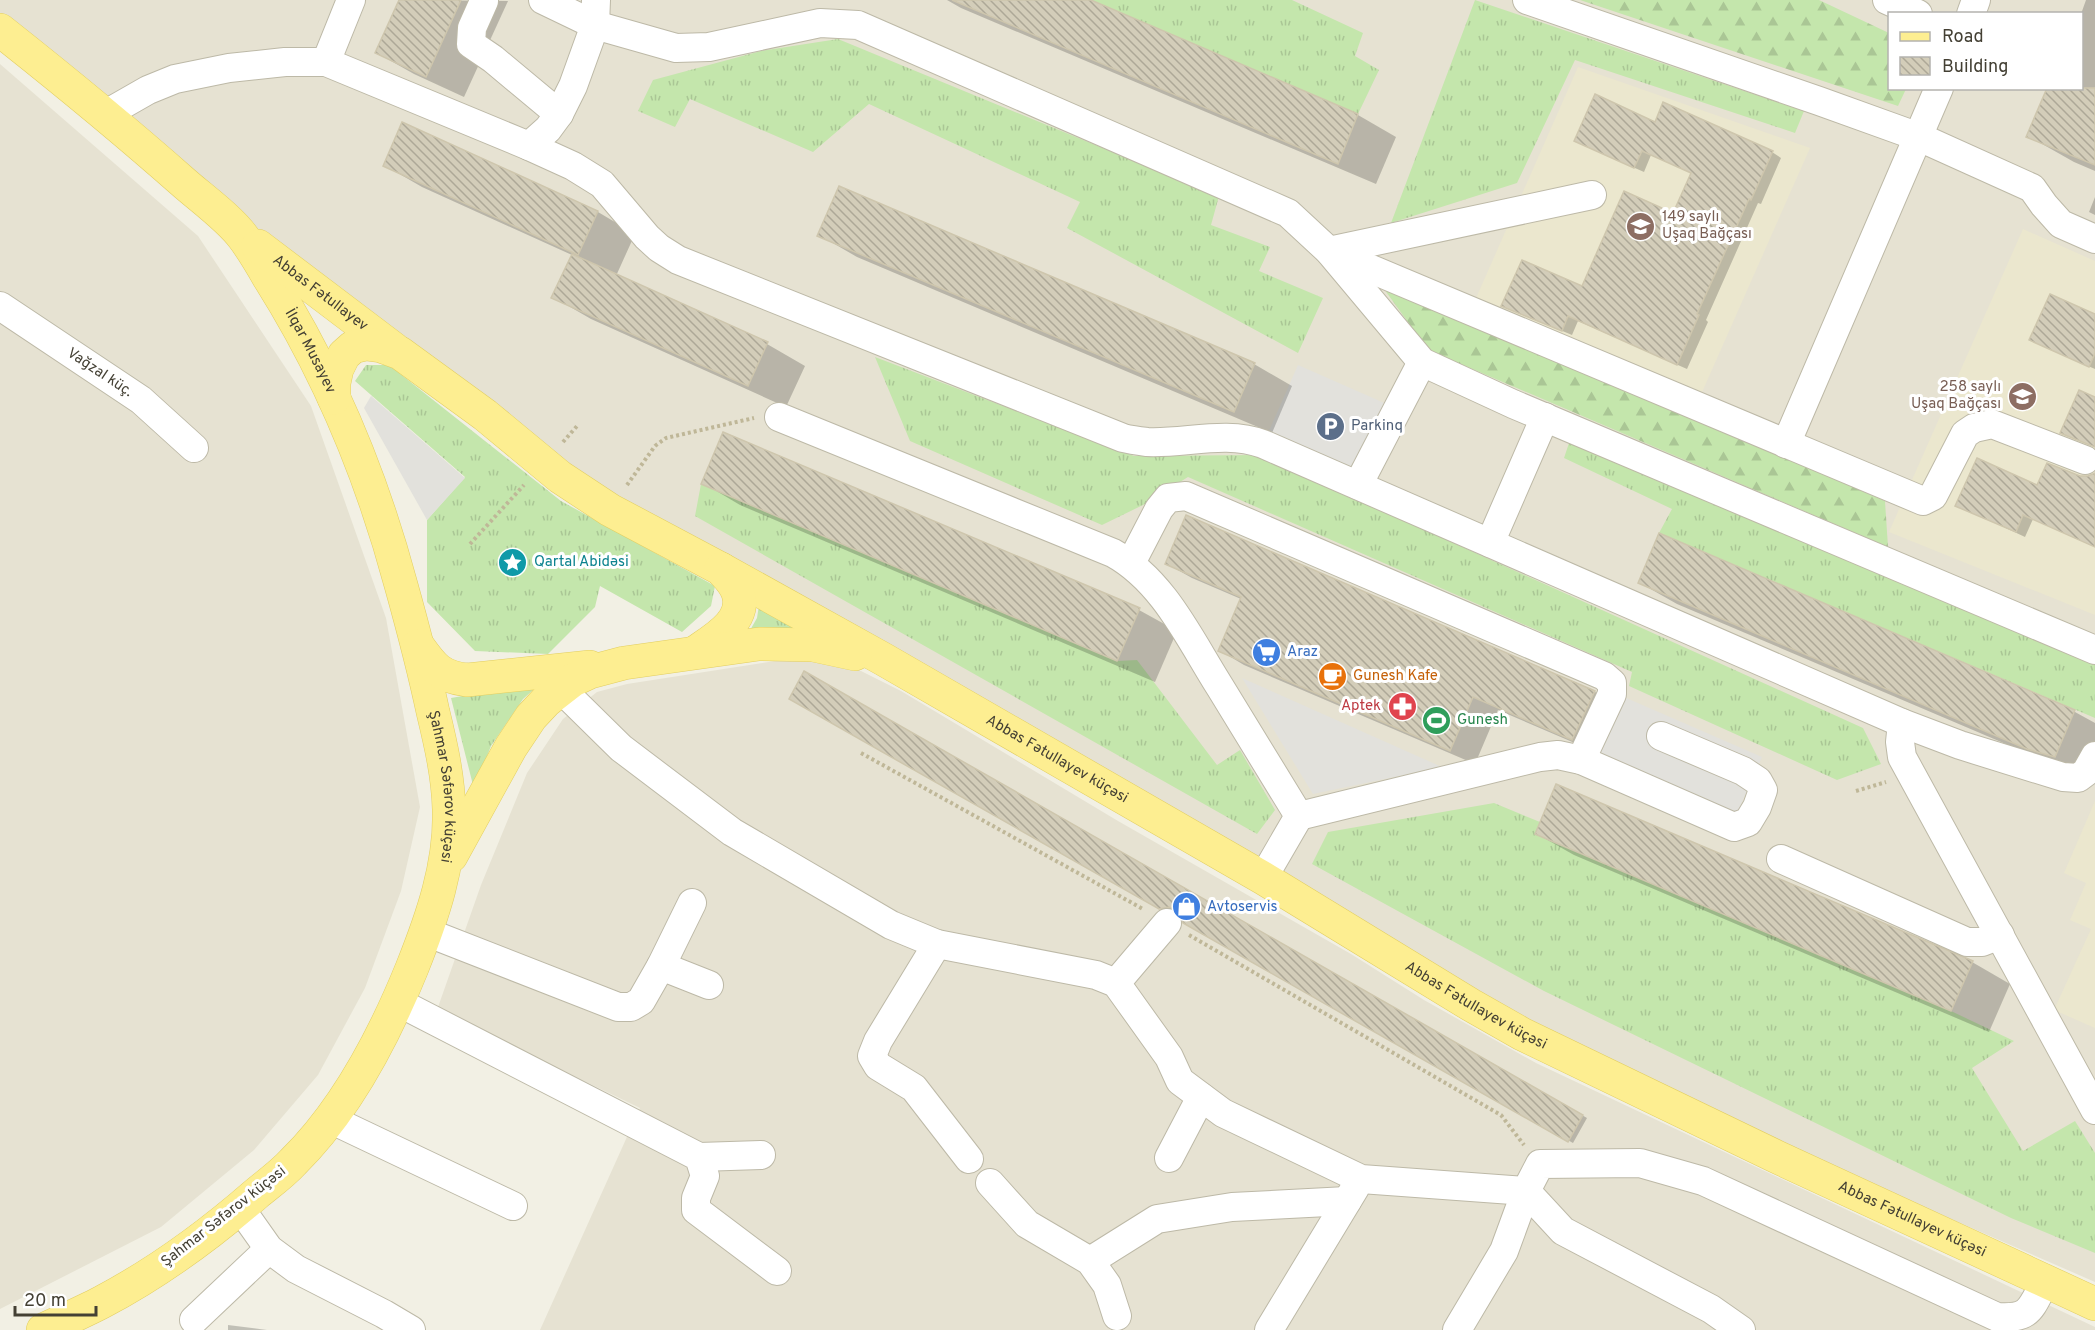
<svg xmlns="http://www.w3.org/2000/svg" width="2095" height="1330" viewBox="0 0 2095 1330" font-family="Overpass,sans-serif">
	<defs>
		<pattern id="grass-tufts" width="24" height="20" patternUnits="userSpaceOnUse" patternTransform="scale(1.5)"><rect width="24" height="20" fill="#c4e6ac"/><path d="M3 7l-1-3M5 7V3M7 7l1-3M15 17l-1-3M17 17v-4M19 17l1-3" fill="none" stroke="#aac695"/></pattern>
		<pattern id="forest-firs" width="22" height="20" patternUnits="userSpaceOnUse" patternTransform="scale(1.5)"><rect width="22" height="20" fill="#c4e6ac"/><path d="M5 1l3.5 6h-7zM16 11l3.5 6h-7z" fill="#aac695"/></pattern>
		<pattern id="building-back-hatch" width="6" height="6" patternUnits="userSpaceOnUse" patternTransform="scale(1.5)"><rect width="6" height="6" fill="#d3cdb9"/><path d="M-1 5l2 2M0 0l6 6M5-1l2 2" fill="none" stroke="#ada897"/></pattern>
	</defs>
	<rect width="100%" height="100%" fill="#f2f0e4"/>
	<g fill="#e6e2d2" fill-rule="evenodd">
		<path d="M 0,0 L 2095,0 L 2095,1282 L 1499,1021 L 610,510 L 0,29 ZM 1890,14 L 2082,14 L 2082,88 L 1890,88 Z"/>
		<path d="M 0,64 L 198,236 L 311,406 L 386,618 L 420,807 L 401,891 L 365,988 L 318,1075 L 254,1150 L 161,1227 L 0,1309 Z"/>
		<path d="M 808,656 L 843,662 L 901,691 L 1118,821 L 1351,954 L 1424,1000 L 1536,1063 L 2095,1327 L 2095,1330 L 540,1330 L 640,1108 L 437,1010 L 481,885 L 527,773 L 563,719 L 597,692 L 627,684 Z"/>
	</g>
	<g fill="#ebe7ce">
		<path d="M 1578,67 L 1810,148 L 1699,399 L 1473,305 Z"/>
		<path d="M 2023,229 L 2095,261 L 2095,615 L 1889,532 Z"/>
		<path d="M 2095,801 L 2095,1028 L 2054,1010 L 2091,929 L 2070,920 L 2086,883 L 2064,873 Z"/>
	</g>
	<g fill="url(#grass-tufts)">
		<path d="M 1091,0 L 1292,0 L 1363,33 L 1355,56 L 1379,70 L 1358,114 Z"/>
		<path d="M 1475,0 L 1804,111 L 1795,133 L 1575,60 L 1517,183 L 1391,223 Z"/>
		<path d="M 838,39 L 1219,196 L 1211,225 L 1270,247 L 1259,271 L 1323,298 L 1298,353 L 1067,228 L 1080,202 L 869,104 L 813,152 L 690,99 L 675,127 L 638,111 L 653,80 L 761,51 Z"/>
		<path d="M 875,357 L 1134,456 L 1259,455 L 1863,728 L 1881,764 L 1837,780 L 1629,686 L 1632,672 L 1188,477 L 1143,505 L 1102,525 L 910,441 Z"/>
		<path d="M 366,365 L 389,365 L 561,501 L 715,586 L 711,606 L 682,632 L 600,586 L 595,607 L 548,654 L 475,651 L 427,602 L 427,520 L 465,477 L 355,381 Z"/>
		<path d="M 1572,434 L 2095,664 L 2095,718 L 1659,533 L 1672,509 L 1564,458 Z"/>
		<path d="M 701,484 L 1117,661 L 1137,660 L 1217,765 L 1240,750 L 1275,810 L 1257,834 L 695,516 Z"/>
		<path d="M 759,605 L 816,633 L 749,632 L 757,618 Z"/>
		<path d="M 542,682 L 523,699 L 491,746 L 474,789 L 451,698 Z"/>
		<path d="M 1494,803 L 1540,822 L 1535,834 L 1951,1011 L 2014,1041 L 1972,1068 L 2023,1151 L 2075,1121 L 2095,1153 L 2095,1253 L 2011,1218 L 1544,991 L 1312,864 L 1328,832 Z"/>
	</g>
	<g fill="url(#forest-firs)">
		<path d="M 1580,0 L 1819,0 L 1889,33 L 1890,88 L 1906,89 L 1898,106 Z"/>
		<path d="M 1379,282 L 1885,501 L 1888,547 L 1428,350 Z"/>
	</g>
	<g fill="#e2e1dc">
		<path d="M 1298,365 L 1398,409 L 1358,485 L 1263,444 Z"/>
		<path d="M 371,396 L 465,478 L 427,520 L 364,408 Z"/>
		<path d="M 1242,678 L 1442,767 L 1313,794 Z"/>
		<path d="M 1624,697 L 1762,757 L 1735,818 L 1597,758 Z"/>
	</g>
	<g fill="#0003">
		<path d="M 401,0 L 508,1 L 464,97 L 414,74 L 377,53 Z"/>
		<path d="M 947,0 L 1087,0 L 1358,115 L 1396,137 L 1376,184 L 961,8 Z"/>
		<path d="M 2086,0 L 2095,0 L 2095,171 L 2074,162 L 2028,136 L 2082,88 L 2081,14 Z"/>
		<path d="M 403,124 L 598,212 L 635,234 L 616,276 L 767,344 L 805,366 L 786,407 L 591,319 L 553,297 L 572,255 L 422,187 L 384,165 Z"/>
		<path d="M 1655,124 L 1772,152 L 1781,158 L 1761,204 L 1758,203 L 1706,320 L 1708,322 L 1687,369 L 1578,321 L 1572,335 L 1512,310 L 1583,288 L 1674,215 L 1693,174 L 1651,155 L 1644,172 L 1585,146 Z"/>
		<path d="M 2095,197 L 2095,215 L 2089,212 Z"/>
		<path d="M 819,235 L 1254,364 L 1292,386 L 1272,433 L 857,257 Z"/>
		<path d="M 2095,316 L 2095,369 L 2040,345 Z"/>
		<path d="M 2095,474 L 2095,547 L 2033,519 L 2025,537 L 1967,510 L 2038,487 L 2079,477 L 2088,478 Z"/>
		<path d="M 703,483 L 1139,610 L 1177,631 L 1155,682 L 740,505 Z"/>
		<path d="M 1187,517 L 1595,692 L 1620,706 L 1598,753 L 1498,710 L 1475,764 L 1244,665 L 1219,650 L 1241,599 L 1192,578 L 1167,564 Z"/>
		<path d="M 1660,535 L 2075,712 L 2095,723 L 2095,774 L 2067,770 L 1677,604 L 1640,583 Z"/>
		<path d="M 805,673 L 1587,1118 L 1573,1143 L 1184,922 L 1179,910 L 1175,908 L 1164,911 L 791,698 Z"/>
		<path d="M 1537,834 L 1972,962 L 2010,984 L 1989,1032 L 1574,855 Z"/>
		<path d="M 228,1325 L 267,1330 L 228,1330 Z"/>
	</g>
	<g fill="url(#building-back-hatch)" stroke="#cec6ad" stroke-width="1.5">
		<path d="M 399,0 L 461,0 L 426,77 L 375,53 Z"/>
		<path d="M 952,0 L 1091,0 L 1358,114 L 1338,164 Z"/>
		<path d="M 2047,88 L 2095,88 L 2095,165 L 2026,137 Z"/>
		<path d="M 1595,94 L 1655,122 L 1663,102 L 1773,151 L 1751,200 L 1749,199 L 1697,314 L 1699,315 L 1677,365 L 1568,316 L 1562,331 L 1501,306 L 1522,260 L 1582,286 L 1624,191 L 1673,213 L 1691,173 L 1642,151 L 1634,168 L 1574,141 Z"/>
		<path d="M 402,122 L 598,211 L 578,255 L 383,166 Z"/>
		<path d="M 839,186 L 1255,363 L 1234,412 L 817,236 Z"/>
		<path d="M 572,254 L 768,342 L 748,386 L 551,298 Z"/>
		<path d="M 2050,294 L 2095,314 L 2095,353 L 2089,367 L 2029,340 Z"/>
		<path d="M 2079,390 L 2095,397 L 2095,447 L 2060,433 Z"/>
		<path d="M 723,432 L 1140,608 L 1117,661 L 701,484 Z"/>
		<path d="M 1977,458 L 2037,485 L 2047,463 L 2080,476 L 2088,476 L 2095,473 L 2095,547 L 2023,515 L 2016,532 L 1955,506 Z"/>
		<path d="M 1186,515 L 1595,691 L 1572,740 L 1473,697 L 1450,751 L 1218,651 L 1241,597 L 1165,564 Z"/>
		<path d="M 1659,533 L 2075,710 L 2055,757 L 2027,749 L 1638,583 Z"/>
		<path d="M 804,671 L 1583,1115 L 1568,1142 L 1183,923 L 1182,917 L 1177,910 L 1169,907 L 1159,909 L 789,699 Z"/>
		<path d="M 1556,784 L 1973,961 L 1951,1011 L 1535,834 Z"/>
	</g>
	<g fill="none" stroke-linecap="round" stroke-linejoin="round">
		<defs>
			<g id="minor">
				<path d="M 543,0 L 595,25 L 676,48 L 709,47 L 820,23 L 858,25 L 1288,213 L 1329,251 L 1422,362 L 1513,404 L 2095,650"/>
				<path d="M 1527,0 L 1819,101 L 1919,137 L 2032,188 L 2044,205 L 2061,224 L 2095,239"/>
				<path d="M 1887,0 L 1918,14"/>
				<path d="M 484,1 L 472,28 L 471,44 L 493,59 L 559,114"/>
				<path d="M 1971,14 L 1976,0"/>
				<path d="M 326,62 L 351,0"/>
				<path d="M 106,114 L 148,90 L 175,79 L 229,68 L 285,62 L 326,62 L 529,146 L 548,129 L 559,114 L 573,86 L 595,25 L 596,0"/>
				<path d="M 529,146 L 573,166 L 602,184 L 647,237 L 659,248 L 678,260 L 1123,438 C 1131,440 1139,441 1147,442 C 1185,444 1226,430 1263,444 L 1902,723 L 1900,742 L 1902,757 L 2095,1110"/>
				<path d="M 1329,251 L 1592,195"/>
				<path d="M 1333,253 L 1923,501 L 1933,496 L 1965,434 L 1974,428 L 1992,424 L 2085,460"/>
				<path id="s1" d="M 0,306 L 141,400 L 194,448"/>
				<path d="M 779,417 L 1113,553 C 1164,581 1190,640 1220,687 C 1246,730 1273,773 1299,816 L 1263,878"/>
				<path d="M 1786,444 L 1939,88"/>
				<path d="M 1358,485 L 1422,362"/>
				<path d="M 1490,543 L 1545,417"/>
				<path d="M 1131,563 L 1159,509 L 1168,498 L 1186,496 L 1604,676 L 1612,683 L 1612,694 L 1581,760"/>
				<path d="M 561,689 L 621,748 L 732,832 L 891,925 L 937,944 L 1096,975 L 1116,983 L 1169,1057 L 1180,1081 L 1223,1113 L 1361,1179 L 1526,1191 L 1540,1164 L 1640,1163 L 1703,1181 L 1997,1317 C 2031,1319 2030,1309 2045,1282"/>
				<path d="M 1902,723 L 1960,745 L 2063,777 L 2078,778 L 2086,772 L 2095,756"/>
				<path d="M 1299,816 L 1540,757 L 1558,755 L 1581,760 L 1734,827 L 1748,822 L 1757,807 L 1763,790 L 1758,781 L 1743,771 L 1661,736"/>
				<path d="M 1781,859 L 1967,942 L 1982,942 L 2000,935"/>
				<path d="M 426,932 L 618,1007 L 631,1007 L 641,1001 L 661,966 L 692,903"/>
				<path d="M 937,944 L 878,1041 L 872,1056 L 878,1066 L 914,1088 L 969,1159"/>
				<path d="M 661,966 L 709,985"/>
				<path d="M 1116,983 L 1167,923"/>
				<path d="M 398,1002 L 699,1157 L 705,1176 L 696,1198 L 696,1210 L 777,1271"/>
				<path d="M 330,1119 L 513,1206"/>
				<path d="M 699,1157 L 761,1155"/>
				<path d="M 1169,1158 L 1201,1097"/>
				<path d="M 990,1183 L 1027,1224 L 1090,1261 L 1107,1285 L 1117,1316"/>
				<path d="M 240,1208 L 269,1249 L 296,1269 L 384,1314 L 411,1330"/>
				<path d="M 1090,1261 L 1157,1219 L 1232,1207 L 1347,1201"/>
				<path d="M 194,1320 L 269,1249"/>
				<path d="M 1269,1330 L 1355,1188"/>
				<path d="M 1457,1330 L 1504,1251 L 1526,1191 L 1563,1231 L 1711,1309 L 1741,1330"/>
			</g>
			<g id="major">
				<path id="s2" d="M 0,30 C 62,79 123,129 183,182 C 201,198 229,218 243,237 C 253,250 261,264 269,278 C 329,373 372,477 401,585 C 413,628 424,670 433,712 C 441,745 448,776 449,809 C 451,864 432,918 412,968 C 384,1037 347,1109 293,1162 C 282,1174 268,1184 256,1194 C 209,1235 157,1273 102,1302 C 83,1312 62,1321 43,1330"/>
				<path id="s3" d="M 258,246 L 394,349"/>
				<path id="s4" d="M 334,398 L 334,383 L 337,369 L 344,355 L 353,347 L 366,344 L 381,346 L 400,353 L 485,415 L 560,477 L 610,510 L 721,569 L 883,659 L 1263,878 L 1471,1005 L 1522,1034 L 1777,1157 L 2095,1304"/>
				<path d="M 418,646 C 433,667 440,677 467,680 L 590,667"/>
				<path d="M 697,651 C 716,638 747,620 738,593 C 735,583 727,576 721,569"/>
				<path d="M 451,856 L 511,747 L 531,717 L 546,701 L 573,680 L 590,672 L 624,663 L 759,644 L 813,645 L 855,654"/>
			</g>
		</defs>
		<use href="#minor" stroke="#bdb9a7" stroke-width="30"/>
		<use href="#major" stroke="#e2ce61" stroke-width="34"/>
		<g stroke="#bfb798" stroke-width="4" stroke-dasharray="3 3" stroke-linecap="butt">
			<path d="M 563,442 L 577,426"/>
			<path d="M 627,485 L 655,446 L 666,438 L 754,418"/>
			<path d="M 470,544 L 524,485"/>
			<path d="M 861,753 L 1143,909"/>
			<path d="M 1856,791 L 1886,782"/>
			<path d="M 1189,935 L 1501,1115 L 1524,1145"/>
		</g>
		<use href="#minor" stroke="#fff" stroke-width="28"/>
		<use href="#major" stroke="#fdee91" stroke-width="33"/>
	</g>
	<defs>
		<symbol id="school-disc" viewBox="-11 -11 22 22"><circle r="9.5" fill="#8d6e63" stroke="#fff"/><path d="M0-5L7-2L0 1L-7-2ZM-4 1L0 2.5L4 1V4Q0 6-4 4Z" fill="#fff"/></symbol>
		<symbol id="parking-disc" viewBox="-11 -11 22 22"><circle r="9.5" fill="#5c6f8a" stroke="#fff"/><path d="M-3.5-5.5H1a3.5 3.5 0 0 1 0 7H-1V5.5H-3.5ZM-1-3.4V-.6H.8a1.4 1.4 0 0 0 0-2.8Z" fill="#fff"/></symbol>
		<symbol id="sight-disc" viewBox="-11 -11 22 22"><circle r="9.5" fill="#0f9aa8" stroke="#fff"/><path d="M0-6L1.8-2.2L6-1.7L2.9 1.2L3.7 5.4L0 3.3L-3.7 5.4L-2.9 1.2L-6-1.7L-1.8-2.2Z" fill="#fff"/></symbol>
		<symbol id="supermarket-disc" viewBox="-11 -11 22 22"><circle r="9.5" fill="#3f7fe0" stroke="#fff"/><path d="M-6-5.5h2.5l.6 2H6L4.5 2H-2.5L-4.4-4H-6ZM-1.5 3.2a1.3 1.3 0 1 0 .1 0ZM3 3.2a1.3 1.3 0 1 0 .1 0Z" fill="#fff"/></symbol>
		<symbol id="cafe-disc" viewBox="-11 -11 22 22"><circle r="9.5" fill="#e8710a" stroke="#fff"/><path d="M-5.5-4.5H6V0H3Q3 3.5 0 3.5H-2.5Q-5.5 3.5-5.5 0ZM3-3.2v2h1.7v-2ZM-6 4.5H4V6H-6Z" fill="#fff"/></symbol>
		<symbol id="pharmacy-disc" viewBox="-11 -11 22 22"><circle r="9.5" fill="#e0444e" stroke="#fff"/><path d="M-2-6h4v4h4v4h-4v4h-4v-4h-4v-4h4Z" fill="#fff"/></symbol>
		<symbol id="stadium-disc" viewBox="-11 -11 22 22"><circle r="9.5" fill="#2e9e5b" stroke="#fff"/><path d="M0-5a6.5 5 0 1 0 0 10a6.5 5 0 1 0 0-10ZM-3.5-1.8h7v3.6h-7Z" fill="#fff"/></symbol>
		<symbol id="shop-disc" viewBox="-11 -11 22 22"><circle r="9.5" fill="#3f7fe0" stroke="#fff"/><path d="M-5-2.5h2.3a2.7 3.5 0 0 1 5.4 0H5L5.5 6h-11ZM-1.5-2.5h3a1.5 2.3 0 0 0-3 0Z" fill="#fff"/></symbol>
	</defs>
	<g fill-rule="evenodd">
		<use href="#school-disc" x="1624" y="210" width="33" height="33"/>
		<use href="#school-disc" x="2006" y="380" width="33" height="33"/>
		<use href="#parking-disc" x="1314" y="410" width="33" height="33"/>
		<use href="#sight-disc" x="496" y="546" width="33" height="33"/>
		<use href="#supermarket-disc" x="1250" y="636" width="33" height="33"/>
		<use href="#cafe-disc" x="1316" y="660" width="33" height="33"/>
		<use href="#pharmacy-disc" x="1386" y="690" width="33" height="33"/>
		<use href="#stadium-disc" x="1420" y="704" width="33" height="33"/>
		<use href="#shop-disc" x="1170" y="890" width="33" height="33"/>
	</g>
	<g text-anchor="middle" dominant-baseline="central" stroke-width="6" stroke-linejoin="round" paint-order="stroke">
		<g font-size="15" fill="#785e54" stroke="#fff" text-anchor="start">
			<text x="1662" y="217">149 saylı<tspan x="1662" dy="17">Uşaq Bağçası</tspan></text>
			<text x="2001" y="387" text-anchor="end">258 saylı<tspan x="2001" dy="17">Uşaq Bağçası</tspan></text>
		</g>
		<g font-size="15" fill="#444034" stroke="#fff">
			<text stroke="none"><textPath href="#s3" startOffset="78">Abbas Fətullayev</textPath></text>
			<text stroke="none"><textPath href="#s2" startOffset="452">İlqar Musayev</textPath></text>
			<text stroke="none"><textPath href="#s1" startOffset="120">Vağzal küç.</textPath></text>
			<text stroke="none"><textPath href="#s4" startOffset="880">Abbas Fətullayev küçəsi</textPath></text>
			<text stroke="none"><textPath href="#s2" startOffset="910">Şahmar Səfərov küçəsi</textPath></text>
			<text stroke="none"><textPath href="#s4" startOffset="1366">Abbas Fətullayev küçəsi</textPath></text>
			<text transform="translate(224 1217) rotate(-38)">Şahmar Səfərov küçəsi</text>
			<text stroke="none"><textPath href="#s4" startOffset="1852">Abbas Fətullayev küçəsi</textPath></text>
		</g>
		<g font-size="15" fill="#4e5e75" stroke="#fff" text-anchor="start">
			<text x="1351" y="426">Parkinq</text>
		</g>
		<g font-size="15" fill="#0d838f" stroke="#fff" text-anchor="start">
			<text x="534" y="562">Qartal Abidəsi</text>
		</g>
		<g font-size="15" fill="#366cbe" stroke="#fff" text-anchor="start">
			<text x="1287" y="652">Araz</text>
			<text x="1207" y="907">Avtoservis</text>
		</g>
		<g font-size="15" fill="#c56008" stroke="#fff" text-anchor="start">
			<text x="1353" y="676">Gunesh Kafe</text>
		</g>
		<g font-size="15" fill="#be3a42" stroke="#fff" text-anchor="end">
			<text x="1381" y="706">Aptek</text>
		</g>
		<g font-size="15" fill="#27864d" stroke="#fff" text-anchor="start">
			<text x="1457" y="720">Gunesh</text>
		</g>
	</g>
	<rect x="1888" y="12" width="195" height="78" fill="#ffffff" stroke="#b4b3ae" stroke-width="1.5"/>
	<rect x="1900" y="32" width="30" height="9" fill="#fdee91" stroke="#b4b3ae" stroke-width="1.5"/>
	<text x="1942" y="42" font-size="18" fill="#444034">Road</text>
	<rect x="1900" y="57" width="30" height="18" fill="url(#building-back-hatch)" stroke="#b4b3ae" stroke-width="1.5"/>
	<text x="1942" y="72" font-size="18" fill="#444034">Building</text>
	<path d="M15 1306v9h81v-9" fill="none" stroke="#444034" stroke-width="3"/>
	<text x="24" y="1306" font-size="18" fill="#444034" stroke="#ffffff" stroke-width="4.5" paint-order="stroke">20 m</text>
</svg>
